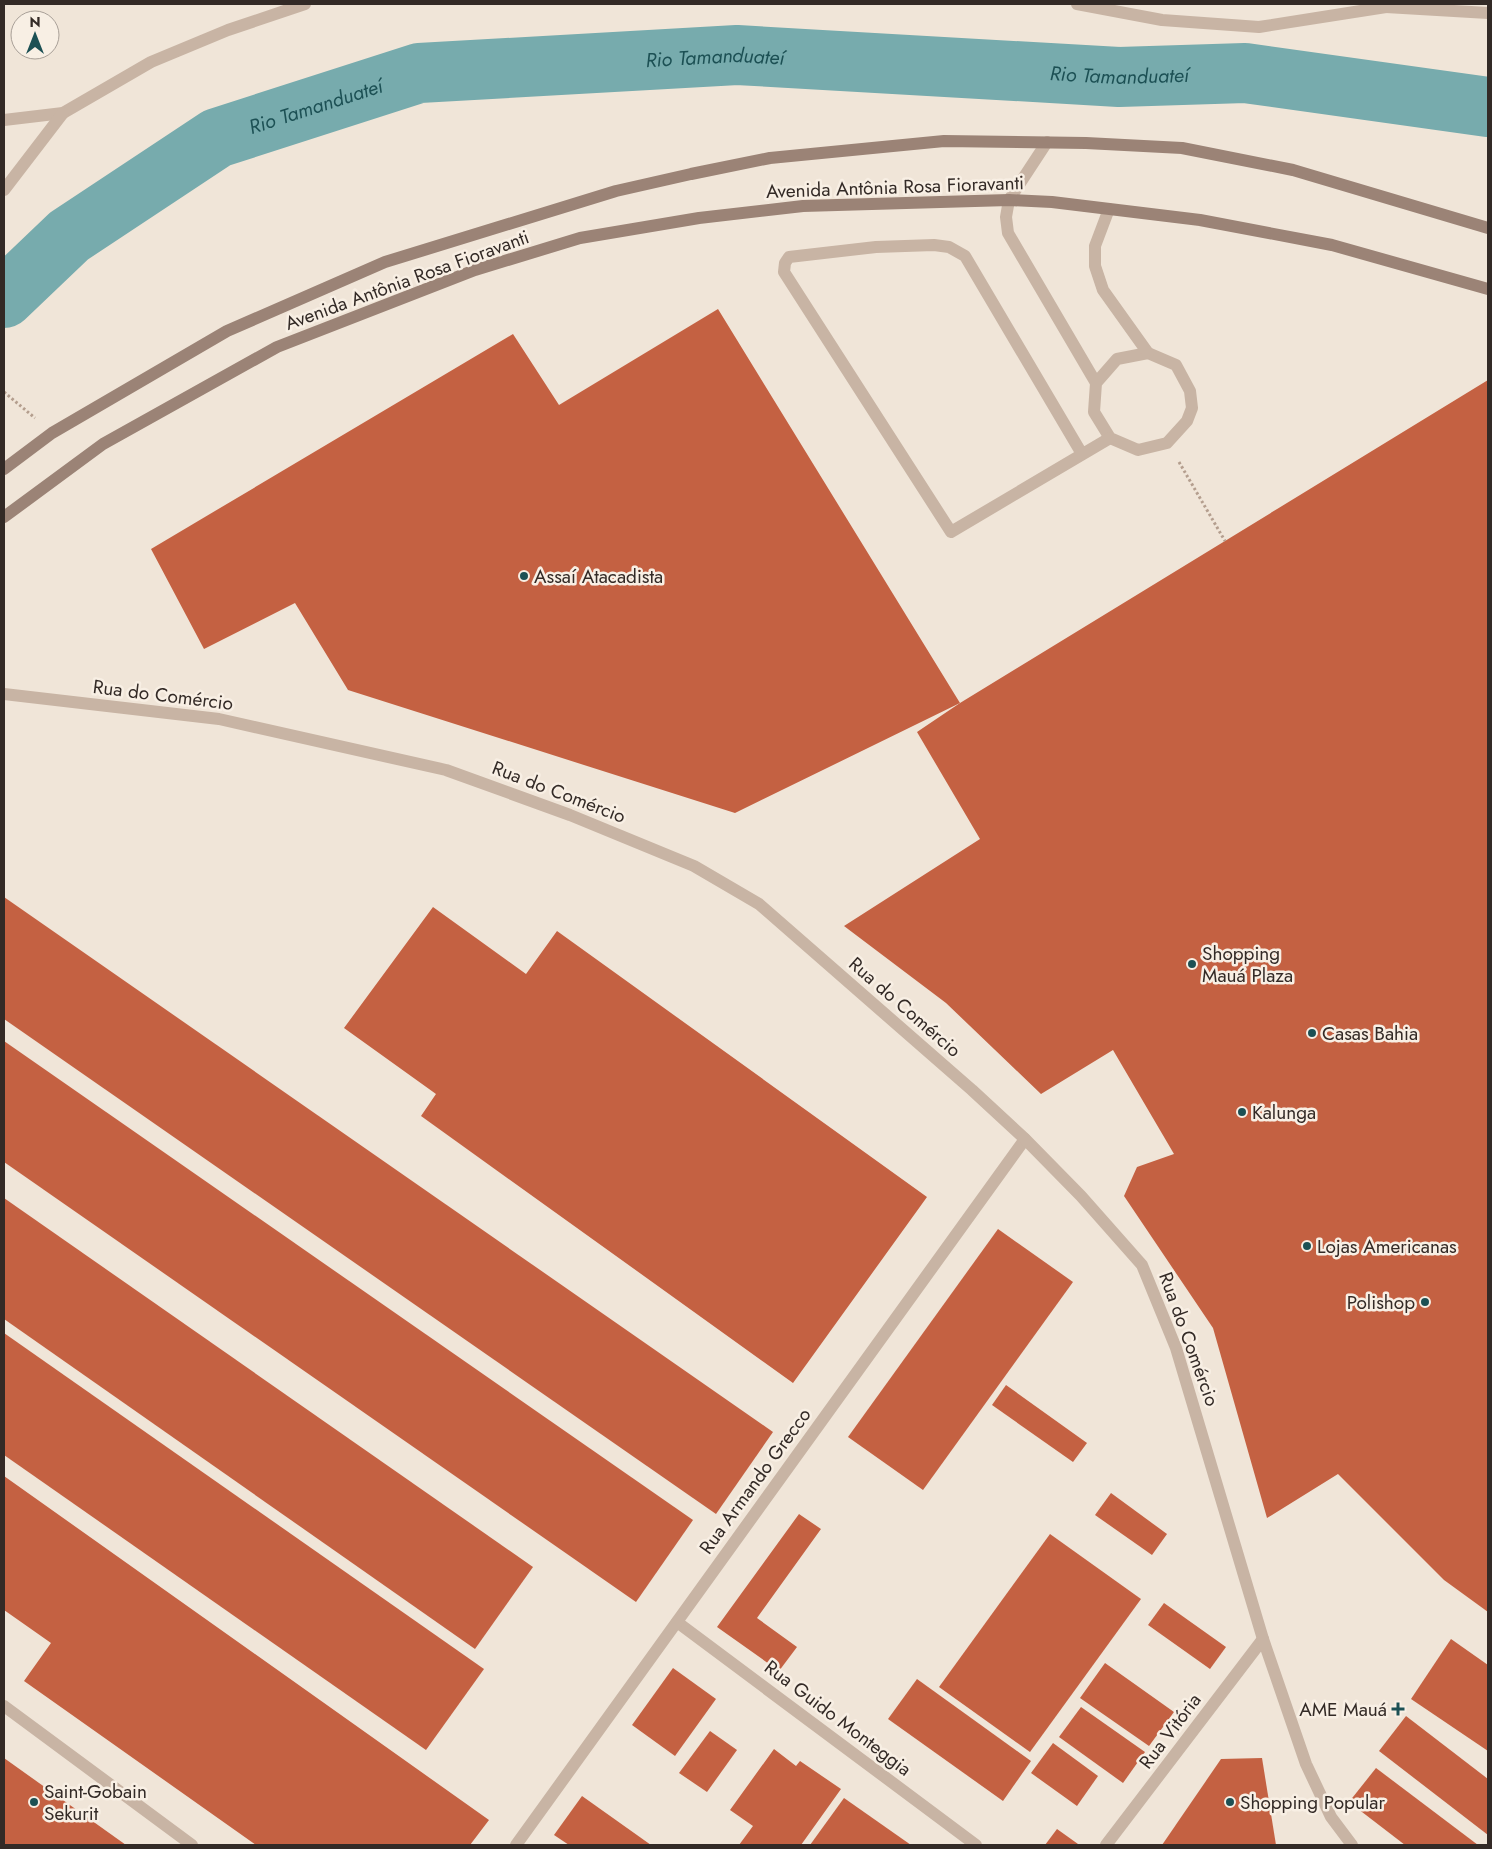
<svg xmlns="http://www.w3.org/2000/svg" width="1492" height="1849" viewBox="0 0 1492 1849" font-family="Jost,sans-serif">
	<rect width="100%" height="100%" fill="#f0e5d8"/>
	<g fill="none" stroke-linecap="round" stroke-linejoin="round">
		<path stroke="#77abad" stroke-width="60" id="s1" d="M 4,298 L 69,236 L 217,138 L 419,73 L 737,55 L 1119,77 L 1245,73 L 1488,107"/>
	</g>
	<g fill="#c46142">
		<path d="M 718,309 L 960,703 L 735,813 L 348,690 L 295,603 L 204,649 L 151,549 L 513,334 L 559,405 Z"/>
		<path d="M 1488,380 L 1488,1612 L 1444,1580 L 1338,1474 L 1267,1518 L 1213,1328 L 1124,1196 L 1137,1167 L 1174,1154 L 1113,1050 L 1041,1094 L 946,1003 L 844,926 L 980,839 L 917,732 L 960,703 Z"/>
		<path d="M 4,897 L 773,1432 L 716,1514 L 4,1019 Z"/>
		<path d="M 433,907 L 526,974 L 557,931 L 927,1197 L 793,1383 L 421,1116 L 436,1094 L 344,1028 Z"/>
		<path d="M 4,1041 L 693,1520 L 636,1602 L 4,1162 Z"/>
		<path d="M 4,1198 L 533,1567 L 475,1649 L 4,1319 Z"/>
		<path d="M 998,1229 L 1073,1282 L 923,1490 L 848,1437 Z"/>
		<path d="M 4,1333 L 484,1669 L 426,1750 L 4,1455 Z"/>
		<path d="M 1006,1385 L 1087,1443 L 1073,1462 L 992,1405 Z"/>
		<path d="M 4,1476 L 489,1820 L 470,1845 L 256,1845 L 24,1681 L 51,1643 L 4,1610 Z"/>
		<path d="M 1111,1493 L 1167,1534 L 1152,1555 L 1095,1515 Z"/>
		<path d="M 799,1514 L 821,1529 L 757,1618 L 797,1647 L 779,1671 L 717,1627 Z"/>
		<path d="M 1050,1534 L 1141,1599 L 1030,1752 L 939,1687 Z"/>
		<path d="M 1164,1603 L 1226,1647 L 1210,1669 L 1148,1625 Z"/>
		<path d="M 1451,1639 L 1488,1665 L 1488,1751 L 1411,1699 Z"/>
		<path d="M 1105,1663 L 1174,1712 L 1149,1746 L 1080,1698 Z"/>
		<path d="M 673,1668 L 716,1699 L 675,1756 L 632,1725 Z"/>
		<path d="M 917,1679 L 1031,1761 L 1003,1801 L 888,1719 Z"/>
		<path d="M 1081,1707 L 1145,1752 L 1123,1783 L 1059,1737 Z"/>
		<path d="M 1406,1716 L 1488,1779 L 1488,1835 L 1379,1751 Z"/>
		<path d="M 710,1731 L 737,1750 L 707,1792 L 679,1773 Z"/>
		<path d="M 1053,1743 L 1098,1776 L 1077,1806 L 1031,1773 Z"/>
		<path d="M 774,1749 L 796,1766 L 800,1761 L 841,1789 L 801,1845 L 739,1845 L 753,1826 L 730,1810 Z"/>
		<path d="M 4,1758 L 126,1845 L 4,1845 Z"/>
		<path d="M 1262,1758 L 1276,1845 L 1162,1845 L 1221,1759 Z"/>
		<path d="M 1376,1768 L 1478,1845 L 1405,1845 L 1349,1802 Z"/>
		<path d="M 582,1796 L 651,1845 L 569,1845 L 554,1835 Z"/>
		<path d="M 844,1798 L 911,1845 L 810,1845 Z"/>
		<path d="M 1057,1829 L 1078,1844 L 1077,1845 L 1045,1845 Z"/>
	</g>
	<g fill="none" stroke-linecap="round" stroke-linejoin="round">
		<g stroke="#b49e8e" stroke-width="3" stroke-dasharray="2.5 2.5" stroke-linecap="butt">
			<path d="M 4,392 L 35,418"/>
			<path d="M 1179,462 L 1225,541"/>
		</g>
		<g stroke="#c8b4a4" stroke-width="12">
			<path d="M 1047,142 L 1009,200 L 1006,217 L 1008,233 L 1096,383 L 1094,412 L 1110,438 L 1138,450 L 1167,443 L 1187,421 L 1192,408 L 1190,391 L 1176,365 L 1148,353 L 1117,359 L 1096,383"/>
			<path d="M 1109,209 L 1095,246 L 1095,266 L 1103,290 L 1148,353"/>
			<path d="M 1082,454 L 965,256 L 949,247 L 934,245 L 876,247 L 789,257 L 785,263 L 784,272 L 951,532 L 1110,438"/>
		</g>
		<g stroke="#c8b4a4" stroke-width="12">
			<path d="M 1077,4 L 1162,20 L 1259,27 L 1386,7 L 1390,4"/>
			<path d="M 1386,7 L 1488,13"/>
			<path d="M 4,120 L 63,113 L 151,62 L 228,30 L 305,4"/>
			<path d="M 4,190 L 63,113"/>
			<path d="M 677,1622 L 976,1845"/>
			<path d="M 4,1706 L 192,1845"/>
			<path d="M 516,1845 L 1025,1139"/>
			<path d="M 1106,1845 L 1263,1639"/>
		</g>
		<path stroke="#c8b4a4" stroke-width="12" d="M 4,694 L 219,719 L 446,770 L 570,815 L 694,866 L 759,904 L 972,1090 L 1025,1139 L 1081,1196 L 1142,1265 L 1176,1348 L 1263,1639 L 1306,1764 L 1331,1817 L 1352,1845"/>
		<g stroke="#9b8376" stroke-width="12">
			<path d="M 4,469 L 52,433 L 227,331 L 385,262 L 616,191 L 691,174 L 770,158 L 944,141 L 1086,143 L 1182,148 L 1293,170 L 1488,228"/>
			<path d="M 4,517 L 103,444 L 277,347 L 475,270 L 580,238 L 699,218 L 803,206 L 1009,200 L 1052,202 L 1200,220 L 1332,245 L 1488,289"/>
		</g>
	</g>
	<g fill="#1c5054" stroke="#f8efe4" stroke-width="2">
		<circle cx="524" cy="576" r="5"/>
		<circle cx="1192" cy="964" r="5"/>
		<circle cx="1312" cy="1033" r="5"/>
		<circle cx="1242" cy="1112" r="5"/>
		<circle cx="1307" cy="1246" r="5"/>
		<circle cx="1425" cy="1302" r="5"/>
		<path d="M1395.5 1701.5h5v5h5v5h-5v5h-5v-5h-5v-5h5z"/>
		<circle cx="34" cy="1802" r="5"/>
		<circle cx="1230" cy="1802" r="5"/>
	</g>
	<g text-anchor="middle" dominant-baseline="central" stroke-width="5" stroke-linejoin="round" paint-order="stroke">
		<g font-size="19" fill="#332a26" stroke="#f8efe4">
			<text transform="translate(895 187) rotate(-2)">Avenida Antônia Rosa Fioravanti</text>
			<text transform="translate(407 280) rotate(-20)">Avenida Antônia Rosa Fioravanti</text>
			<text transform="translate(163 695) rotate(7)">Rua do Comércio</text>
			<text transform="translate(559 792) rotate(21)">Rua do Comércio</text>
			<text transform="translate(905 1007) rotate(41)">Rua do Comércio</text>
			<text transform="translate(1189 1339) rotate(70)">Rua do Comércio</text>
			<text transform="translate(755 1481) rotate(-54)">Rua Armando Grecco</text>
			<text transform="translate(838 1718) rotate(37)">Rua Guido Monteggia</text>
			<text transform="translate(1170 1731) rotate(-53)">Rua Vitória</text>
		</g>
		<g font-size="19" fill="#332a26" stroke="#f8efe4" text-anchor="start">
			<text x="534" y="576">Assaí Atacadista</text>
			<text x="1202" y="953">Shopping<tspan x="1202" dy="22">Mauá Plaza</tspan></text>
			<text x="1322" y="1033">Casas Bahia</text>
			<text x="1252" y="1112">Kalunga</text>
			<text x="1317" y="1246">Lojas Americanas</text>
			<text x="1415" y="1302" text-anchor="end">Polishop</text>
			<text x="1387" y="1709" text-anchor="end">AME Mauá</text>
			<text x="44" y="1791">Saint-Gobain<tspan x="44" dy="22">Sekurit</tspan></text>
			<text x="1240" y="1802">Shopping Popular</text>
		</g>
		<g font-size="20" font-style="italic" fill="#1c5054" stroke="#f8efe4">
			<text stroke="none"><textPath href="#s1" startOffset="776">Rio Tamanduateí</textPath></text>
			<text stroke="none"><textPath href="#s1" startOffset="1181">Rio Tamanduateí</textPath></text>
			<text stroke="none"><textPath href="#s1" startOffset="371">Rio Tamanduateí</textPath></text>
		</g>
	</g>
	<rect width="1492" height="1849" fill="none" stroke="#332a26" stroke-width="10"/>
	<g transform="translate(35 35)"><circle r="24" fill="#f8efe4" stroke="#a9a098"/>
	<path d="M0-4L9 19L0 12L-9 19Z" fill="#1c5054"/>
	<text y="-8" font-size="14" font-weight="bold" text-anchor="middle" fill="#332a26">N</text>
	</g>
</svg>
